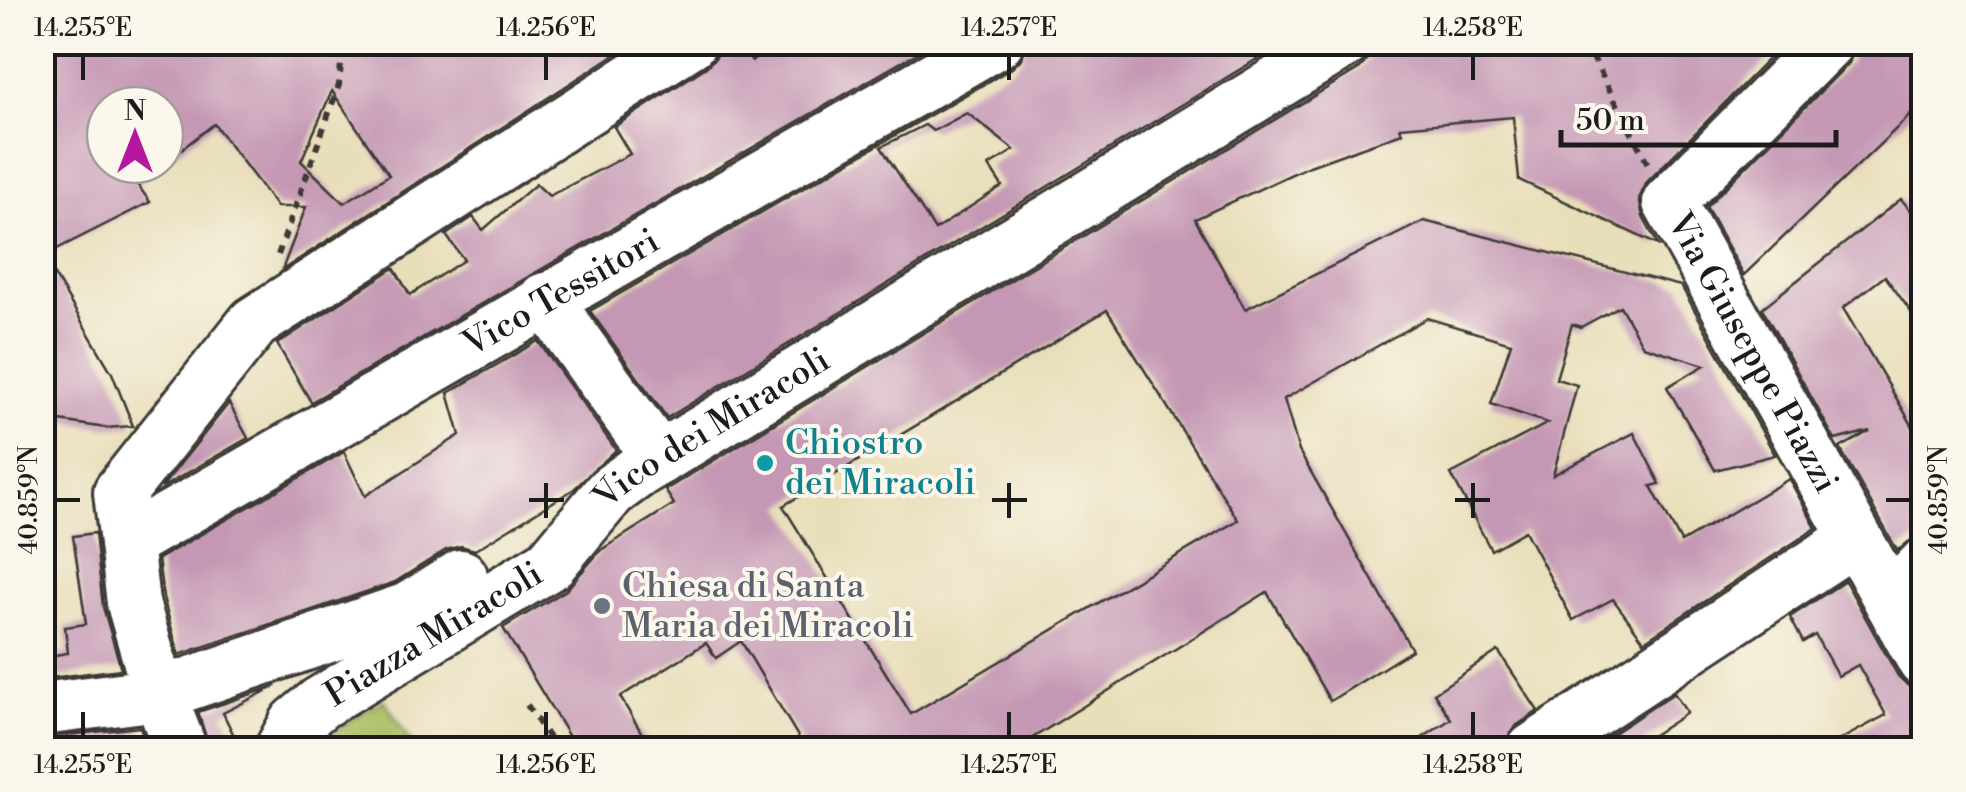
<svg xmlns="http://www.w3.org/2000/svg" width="1966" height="792" viewBox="0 0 1966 792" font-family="'Libre Bodoni',serif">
	<rect width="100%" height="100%" fill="#fbf7ec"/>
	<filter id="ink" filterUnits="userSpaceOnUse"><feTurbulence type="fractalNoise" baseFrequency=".01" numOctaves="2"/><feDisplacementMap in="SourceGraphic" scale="20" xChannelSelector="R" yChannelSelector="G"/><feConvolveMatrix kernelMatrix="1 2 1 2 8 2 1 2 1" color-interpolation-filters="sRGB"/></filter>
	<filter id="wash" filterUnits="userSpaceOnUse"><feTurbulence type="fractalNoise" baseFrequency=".0048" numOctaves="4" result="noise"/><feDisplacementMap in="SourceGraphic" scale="40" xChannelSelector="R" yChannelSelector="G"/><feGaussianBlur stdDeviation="2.25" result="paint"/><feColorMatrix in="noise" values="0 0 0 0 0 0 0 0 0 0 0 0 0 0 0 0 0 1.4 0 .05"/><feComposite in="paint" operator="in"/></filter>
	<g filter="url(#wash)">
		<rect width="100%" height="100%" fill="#e8deba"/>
		<path fill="#a9be62" stroke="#626d3f" stroke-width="2.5" d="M 384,700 L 415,749 L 315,749 L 351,719 Z"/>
		<g id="blocks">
			<g fill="#c498b4" fill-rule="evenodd">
				<path d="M 42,42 L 634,42 L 282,270 L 306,207 L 277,207 L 214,124 L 165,162 L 165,105 L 105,105 L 105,165 L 161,165 L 137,184 L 150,202 L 43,256 L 112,373 L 133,426 L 106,428 L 60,421 L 42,410 ZM 332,91 L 389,175 L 344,203 L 301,161 Z"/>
				<path d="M 720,42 L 736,42 L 752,61 L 782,42 L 936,42 L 311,402 L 277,344 L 394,268 L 410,295 L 464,260 L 446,235 L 473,217 L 483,230 L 536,184 L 549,196 L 630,154 L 614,127 L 706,67 L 716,57 Z"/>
				<path d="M 1027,42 L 1285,42 L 667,418 L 590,311 L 1012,68 L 1022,58 ZM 967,113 L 1014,150 L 989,166 L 1002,186 L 935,230 L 881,147 L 925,125 L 933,131 Z"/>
				<path d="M 1374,42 L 1785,42 L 1647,182 L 1639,199 L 1643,217 L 1658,245 L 1519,180 L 1513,117 L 1400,127 L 1402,133 L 1307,167 L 1195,219 L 1245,309 L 1424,221 L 1681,286 L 1775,455 L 1715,470 L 1667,387 L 1705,365 L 1643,346 L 1620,306 L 1581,327 L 1572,324 L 1556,379 L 1577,385 L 1553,475 L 1634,433 L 1660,484 L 1651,486 L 1681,542 L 1789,479 L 1816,528 L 1644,641 L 1613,599 L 1573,620 L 1525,531 L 1491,550 L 1451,474 L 1548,423 L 1491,404 L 1511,343 L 1427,318 L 1284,399 L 1299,451 L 1412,650 L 1330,701 L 1267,592 L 1013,750 L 806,750 L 741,641 L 716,658 L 706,643 L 620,697 L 652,750 L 577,750 L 503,628 L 566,590 L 601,550 L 674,504 L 665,490 L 1360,68 L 1370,57 ZM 1107,310 L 1238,520 L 911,714 L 783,506 Z"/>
				<path d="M 1857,42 L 1924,42 L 1924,102 L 1744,275 L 1706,207 L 1849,63 Z"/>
				<path d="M 1901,199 L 1924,226 L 1924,330 L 1885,276 L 1843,308 L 1924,445 L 1924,536 L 1897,550 L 1840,448 L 1870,431 L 1835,440 L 1762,308 Z"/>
				<path d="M 538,341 L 616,450 L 574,489 L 475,550 L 461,546 L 446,550 L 395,582 L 179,655 L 163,597 L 158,559 L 344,452 L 365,496 L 460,435 L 448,393 Z"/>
				<path d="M 229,403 L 248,438 L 161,488 Z"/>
				<path d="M 95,533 L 103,607 L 121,669 L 42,679 L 42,657 L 68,653 L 65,627 L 86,624 L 73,536 Z"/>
				<path d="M 1845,581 L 1898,676 L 1909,687 L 1924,691 L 1924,750 L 1821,750 L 1886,715 L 1858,665 L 1838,676 L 1815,635 L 1803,642 L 1790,617 Z"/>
				<path d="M 1498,651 L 1538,711 L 1516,726 L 1503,750 L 1404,750 L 1451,719 L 1434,693 Z"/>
				<path d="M 276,686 L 223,713 L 241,750 L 210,750 L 198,712 Z"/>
				<path d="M 1674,693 L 1687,713 L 1630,750 L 1588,750 Z"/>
				<path d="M 140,727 L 149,750 L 42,750 L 42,738 Z"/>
			</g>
		</g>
	</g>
	<g filter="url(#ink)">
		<use href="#blocks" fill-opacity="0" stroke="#3b3934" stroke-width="2.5"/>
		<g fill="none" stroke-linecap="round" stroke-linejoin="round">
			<defs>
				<g id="minor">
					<path id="s1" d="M 1828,42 L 1669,202 L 1924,661"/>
					<path d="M 545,299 L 659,458"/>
					<path id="s2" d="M 126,543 L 997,42"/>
					<path d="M 1890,600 L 1924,565"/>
					<path d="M 42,709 L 159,694 L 408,609 L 461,576"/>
					<path d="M 181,750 L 159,694 L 133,603 L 120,492 L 254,323 L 690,42"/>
					<path id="s3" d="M 281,750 L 296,723 L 320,703 L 550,564 L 611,491 L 640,470 L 1344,42"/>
					<path d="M 1533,750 L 1853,540"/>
				</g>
			</defs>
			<use href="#minor" stroke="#3b3934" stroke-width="58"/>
			<g stroke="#3b3934" stroke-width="6" stroke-dasharray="8 8" stroke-linecap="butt">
				<path d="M 1585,42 L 1649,166"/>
				<path d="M 278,255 L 339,85 L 343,42"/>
				<path d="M 527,705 L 557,750"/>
				<path d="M 459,742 L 465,750"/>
			</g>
			<use href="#minor" stroke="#fff" stroke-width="52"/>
		</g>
	</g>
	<path fill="none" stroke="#1c1c1c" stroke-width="4" d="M 83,55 L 83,80M 546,55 L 546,80M 1009,55 L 1009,80M 1473,55 L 1473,80M 546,483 L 546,518M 1009,483 L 1009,518M 1473,483 L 1473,518M 55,500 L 80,500M 529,500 L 564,500M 992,500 L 1027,500M 1455,500 L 1490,500M 1886,500 L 1911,500M 83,712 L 83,737M 546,712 L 546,737M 1009,712 L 1009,737M 1473,712 L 1473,737"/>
	<circle fill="#0f9aa8" stroke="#fbf7ec" stroke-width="4" cx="765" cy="463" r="10"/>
	<circle fill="#6b7280" stroke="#fbf7ec" stroke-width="4" cx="602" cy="606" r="10"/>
	<g text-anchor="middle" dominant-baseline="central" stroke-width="8" stroke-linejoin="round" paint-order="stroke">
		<g font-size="35" fill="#1c1c1c" stroke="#fbf7ec">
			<text stroke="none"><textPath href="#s2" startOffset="502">Vico Tessitori</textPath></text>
			<text stroke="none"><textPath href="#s1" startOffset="398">Via Giuseppe Piazzi</textPath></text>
			<text stroke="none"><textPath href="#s3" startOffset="545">Vico dei Miracoli</textPath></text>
			<text stroke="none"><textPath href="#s3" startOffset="195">Piazza Miracoli</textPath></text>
		</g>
		<g font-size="35" fill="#0d838f" stroke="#fbf7ec" text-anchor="start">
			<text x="785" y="443">Chiostro<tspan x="785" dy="40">dei Miracoli</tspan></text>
		</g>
		<g font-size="35" fill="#5b616d" stroke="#fbf7ec" text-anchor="start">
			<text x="622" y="586">Chiesa di Santa<tspan x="622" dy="40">Maria dei Miracoli</tspan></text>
		</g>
	</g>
	<rect width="1966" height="792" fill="none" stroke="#fbf7ec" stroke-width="110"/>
	<g transform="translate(135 135)"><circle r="48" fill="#fbf7ec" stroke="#a29f99" stroke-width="2.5"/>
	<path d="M0-8L18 38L0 25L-18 38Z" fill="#b5179e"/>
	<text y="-15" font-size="28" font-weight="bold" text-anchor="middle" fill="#1c1c1c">N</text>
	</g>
	<path d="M1561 130v15h275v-15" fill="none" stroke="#1c1c1c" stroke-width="5"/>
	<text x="1576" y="130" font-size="30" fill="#1c1c1c" stroke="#fbf7ec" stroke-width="8" paint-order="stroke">50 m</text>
	<rect x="55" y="55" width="1856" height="682" fill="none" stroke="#1c1c1c" stroke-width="4"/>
	<g font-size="25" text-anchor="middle" fill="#1c1c1c">
		<text x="83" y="36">14.255°E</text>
		<text x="546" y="36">14.256°E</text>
		<text x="1009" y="36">14.257°E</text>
		<text x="1473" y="36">14.258°E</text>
		<text transform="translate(28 500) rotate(-90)" y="9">40.859°N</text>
		<text transform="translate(1938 500) rotate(-90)" y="9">40.859°N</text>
		<text x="83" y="773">14.255°E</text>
		<text x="546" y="773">14.256°E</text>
		<text x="1009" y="773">14.257°E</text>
		<text x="1473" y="773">14.258°E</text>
	</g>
</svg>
